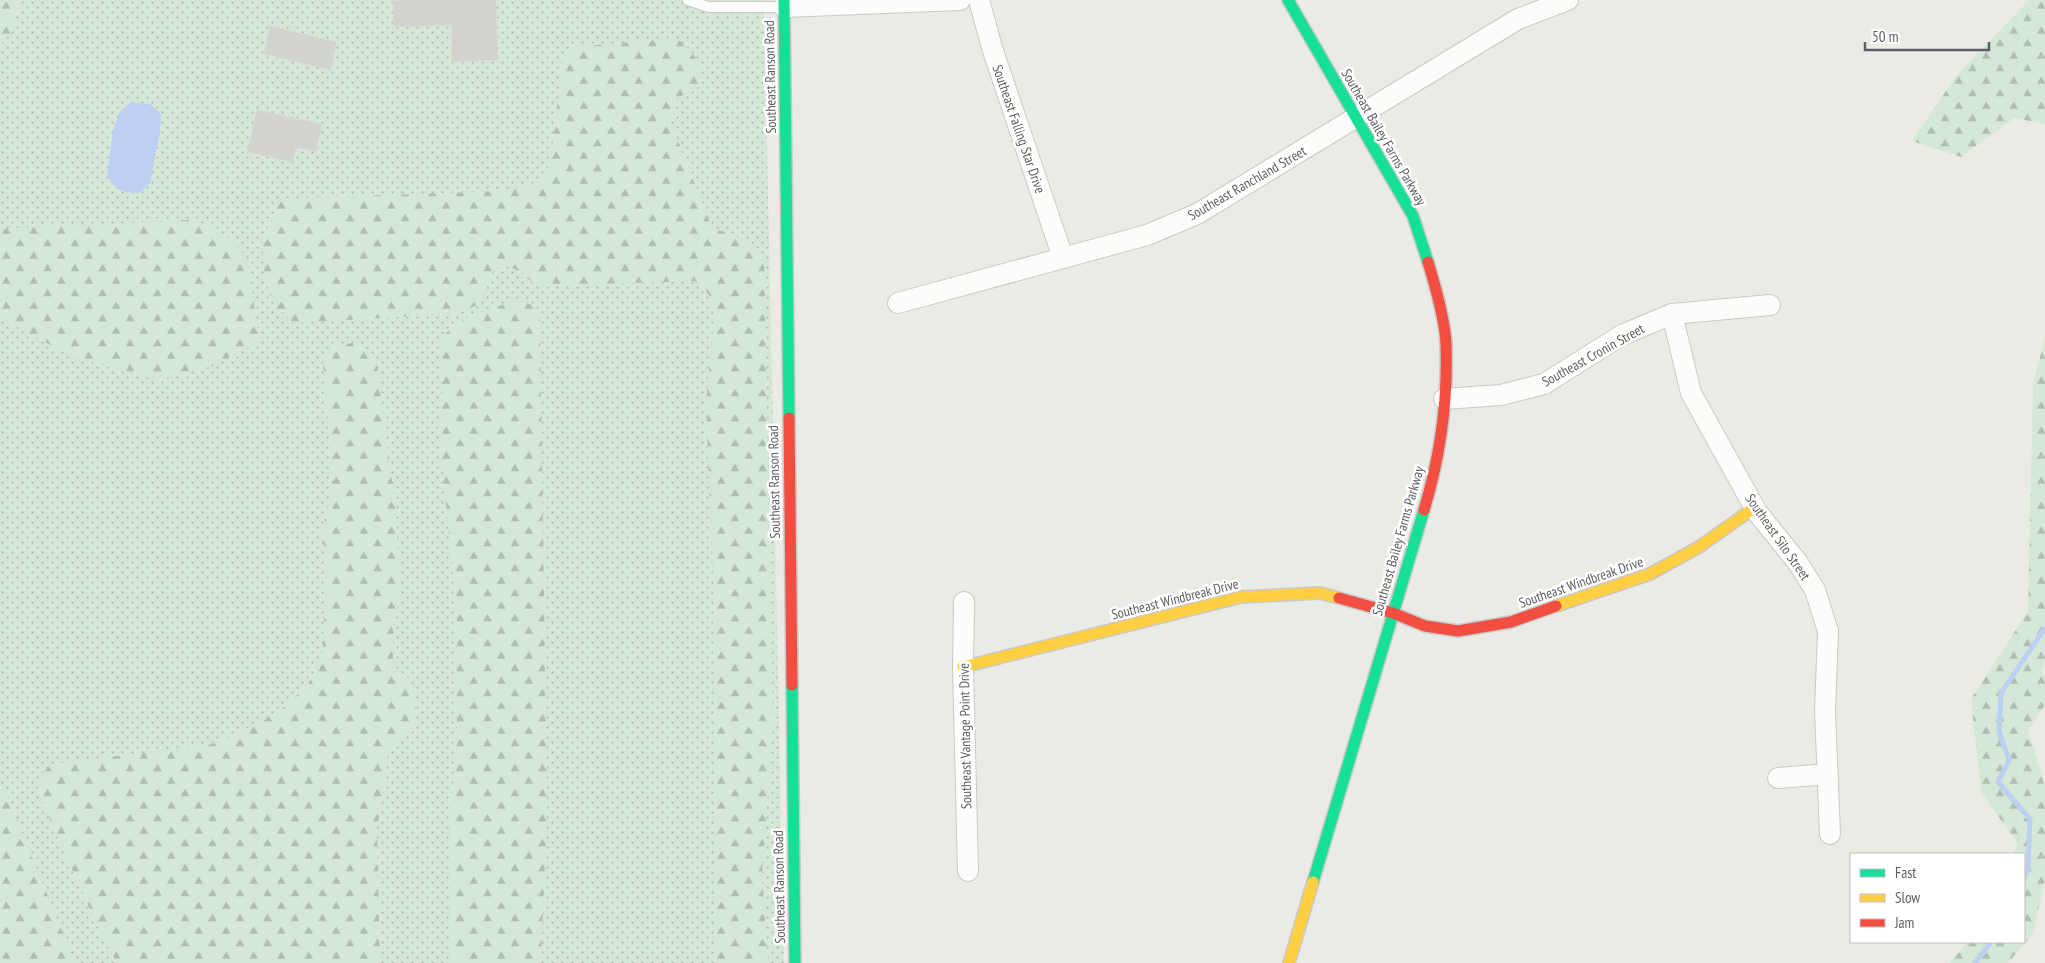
<svg xmlns="http://www.w3.org/2000/svg" width="2045" height="963" viewBox="0 0 2045 963" font-family="'PT Sans Narrow',sans-serif">
	<defs>
		<pattern id="grass-dots" width="8" height="8" patternUnits="userSpaceOnUse" patternTransform="scale(1.25)"><rect width="8" height="8" fill="#d5e7d7"/><path d="M2 2h.1M6 6h.1" fill="none" stroke="#b0beb2" stroke-width="1.8" stroke-linecap="round"/></pattern>
		<pattern id="forest-firs" width="22" height="20" patternUnits="userSpaceOnUse" patternTransform="scale(1.25)"><rect width="22" height="20" fill="#d5e7d7"/><path d="M5 1l3.5 6h-7zM16 11l3.5 6h-7z" fill="#b0beb2"/></pattern>
	</defs>
	<rect width="100%" height="100%" fill="#ebebe6"/>
	<path fill="url(#grass-dots)" d="M 0,0 L 764,0 L 784,963 L 0,963 Z"/>
	<g fill="url(#forest-firs)">
		<path d="M 0,0 L 21,0 L 10,33 L 0,46 Z"/>
		<path d="M 2029,0 L 2045,0 L 2045,124 L 2014,118 L 1961,157 L 1912,141 L 1957,75 Z"/>
		<path d="M 676,38 C 697,54 698,59 702,85 L 677,98 L 671,123 L 712,228 C 732,234 749,240 764,255 L 773,721 L 762,874 L 768,963 L 715,963 L 713,576 L 706,403 L 714,318 L 710,296 L 695,281 L 535,286 L 523,273 L 503,264 L 493,271 L 481,304 L 454,314 L 292,323 L 272,301 L 264,275 L 262,240 L 274,214 L 275,199 L 500,191 L 536,184 L 550,165 L 563,58 L 576,47 Z"/>
		<path d="M 188,220 L 210,225 L 230,239 L 246,256 L 260,341 L 213,366 L 157,380 L 71,356 L 0,318 L 0,229 Z"/>
		<path d="M 517,300 L 533,305 L 540,321 L 547,808 L 541,963 L 451,963 L 451,802 L 457,744 L 457,612 L 438,424 L 443,390 L 439,355 L 443,335 L 469,316 Z"/>
		<path d="M 2045,338 L 2045,662 L 2041,672 L 2045,676 L 2045,705 L 2028,730 L 2045,786 L 2045,881 L 2032,935 L 2008,963 L 1950,963 L 1967,942 L 2024,942 L 2024,854 L 2013,854 L 2018,844 L 1981,792 L 1971,699 L 2028,611 L 2033,384 Z"/>
		<path d="M 358,342 L 376,358 L 395,505 L 401,594 L 393,627 L 393,665 L 411,681 L 416,703 L 414,727 L 390,746 L 377,829 L 380,963 L 117,963 L 97,925 L 38,793 L 38,778 L 51,764 L 213,744 L 275,715 L 307,686 L 322,658 L 327,575 L 322,532 L 333,483 L 323,362 L 334,346 Z"/>
		<path d="M 0,785 L 7,796 L 75,963 L 0,963 Z"/>
	</g>
	<path fill="#bed0f2" d="M 131,102 L 150,104 L 161,114 L 160,132 L 150,183 L 139,193 C 123,193 116,190 107,176 L 113,131 L 119,113 Z"/>
	<g fill="none" stroke-linecap="round" stroke-linejoin="round">
		<g stroke="#bed0f2" stroke-width="5">
			<path d="M 2024,878 L 2028,870 L 2030,819 L 1998,782 L 2009,760 L 1999,731 L 2001,693 L 2045,628"/>
			<path d="M 1975,963 L 1991,942"/>
		</g>
	</g>
	<g fill="#d2d2cf" stroke="#dadad6">
		<path d="M 393,0 L 496,0 L 498,60 L 452,62 L 451,25 L 394,27 Z"/>
		<path d="M 270,26 L 337,42 L 331,70 L 264,54 Z"/>
		<path d="M 257,110 L 322,124 L 316,152 L 296,147 L 293,162 L 247,152 Z"/>
	</g>
	<g fill="none" stroke-linecap="round" stroke-linejoin="round">
		<defs>
			<path id="lane" d="M 688,0 L 708,7 L 783,7"/>
			<g id="street">
				<path d="M 979,0 L 993,51 L 1063,258"/>
				<path d="M 784,7 L 960,0"/>
				<path d="M 898,303 L 1147,235 L 1197,214 L 1518,19 L 1568,0"/>
				<path d="M 1672,314 L 1691,393 L 1757,512 L 1798,563 L 1815,590 L 1828,631 L 1825,711 L 1830,834"/>
				<path d="M 1444,399 L 1501,395 L 1544,384 L 1622,335 L 1672,314 L 1770,305"/>
				<path d="M 964,602 L 963,667 L 968,871"/>
				<path d="M 1778,778 L 1827,774"/>
			</g>
			<g id="fast">
				<path d="M 784,0 L 789,418"/>
				<path d="M 1288,0 L 1413,216 L 1428,262"/>
				<path d="M 792,685 L 795,963"/>
				<path d="M 1313,882 L 1424,510"/>
			</g>
			<g id="slow">
				<path d="M 1556,606 L 1650,574 L 1699,547 L 1754,508"/>
				<path d="M 963,667 L 1241,597 L 1320,593 L 1339,598"/>
				<path d="M 1289,963 L 1313,882"/>
			</g>
			<g id="jam">
				<path d="M 789,418 L 792,685"/>
				<path d="M 1424,510 C 1440,457 1448,399 1446,344 C 1445,319 1435,285 1428,262"/>
				<path d="M 1339,598 L 1393,613 L 1425,626 L 1458,631 L 1511,622 L 1556,606"/>
			</g>
		</defs>
		<use href="#lane" stroke="#c8c9c8" stroke-width="12"/>
		<use href="#street" stroke="#c8c9c8" stroke-width="22"/>
		<use href="#fast" stroke="#c8c9c8" stroke-width="14"/>
		<use href="#slow" stroke="#c8c9c8" stroke-width="14"/>
		<use href="#jam" stroke="#c8c9c8" stroke-width="14"/>
		<use href="#lane" stroke="#fcfcfb" stroke-width="10"/>
		<use href="#street" stroke="#fcfcfb" stroke-width="20"/>
		<use href="#fast" stroke="#16e098" stroke-width="11"/>
		<use href="#slow" stroke="#ffcf43" stroke-width="11"/>
		<use href="#jam" stroke="#f24e42" stroke-width="11"/>
	</g>
	<g text-anchor="middle" dominant-baseline="central" stroke-width="5" stroke-linejoin="round" paint-order="stroke">
		<g font-size="14" fill="#5c5e63" stroke="#fff">
			<text transform="translate(770 77) rotate(-91)">Southeast Ranson Road</text>
			<text transform="translate(1019 129) rotate(71)">Southeast Falling Star Drive</text>
			<text transform="translate(1384 137) rotate(60)">Southeast Bailey Farms Parkway</text>
			<text transform="translate(1247 183) rotate(-30)">Southeast Ranchland Street</text>
			<text transform="translate(1593 355) rotate(-29)">Southeast Cronin Street</text>
			<text transform="translate(774 482) rotate(-91)">Southeast Ranson Road</text>
			<text transform="translate(1778 537) rotate(55)">Southeast Silo Street</text>
			<text transform="translate(1398 541) rotate(-74)">Southeast Bailey Farms Parkway</text>
			<text transform="translate(1581 582) rotate(-19)">Southeast Windbreak Drive</text>
			<text transform="translate(1175 599) rotate(-14)">Southeast Windbreak Drive</text>
			<text transform="translate(965 736) rotate(-91)">Southeast Vantage Point Drive</text>
			<text transform="translate(779 887) rotate(-91)">Southeast Ranson Road</text>
		</g>
	</g>
	<rect x="1850" y="853" width="175" height="90" fill="#ffffff" stroke="#bebfc1"/>
	<rect x="1860" y="869" width="25" height="8" fill="#16e098" stroke="#bebfc1"/>
	<text x="1895" y="878" font-size="15" fill="#5c5e63">Fast</text>
	<rect x="1860" y="894" width="25" height="8" fill="#ffcf43" stroke="#bebfc1"/>
	<text x="1895" y="903" font-size="15" fill="#5c5e63">Slow</text>
	<rect x="1860" y="919" width="25" height="8" fill="#f24e42" stroke="#bebfc1"/>
	<text x="1895" y="928" font-size="15" fill="#5c5e63">Jam</text>
	<path d="M1865 42v8h124v-8" fill="none" stroke="#5c5e63" stroke-width="2.5"/>
	<text x="1872" y="42" font-size="15" fill="#5c5e63" stroke="#ffffff" stroke-width="4" paint-order="stroke">50 m</text>
</svg>
